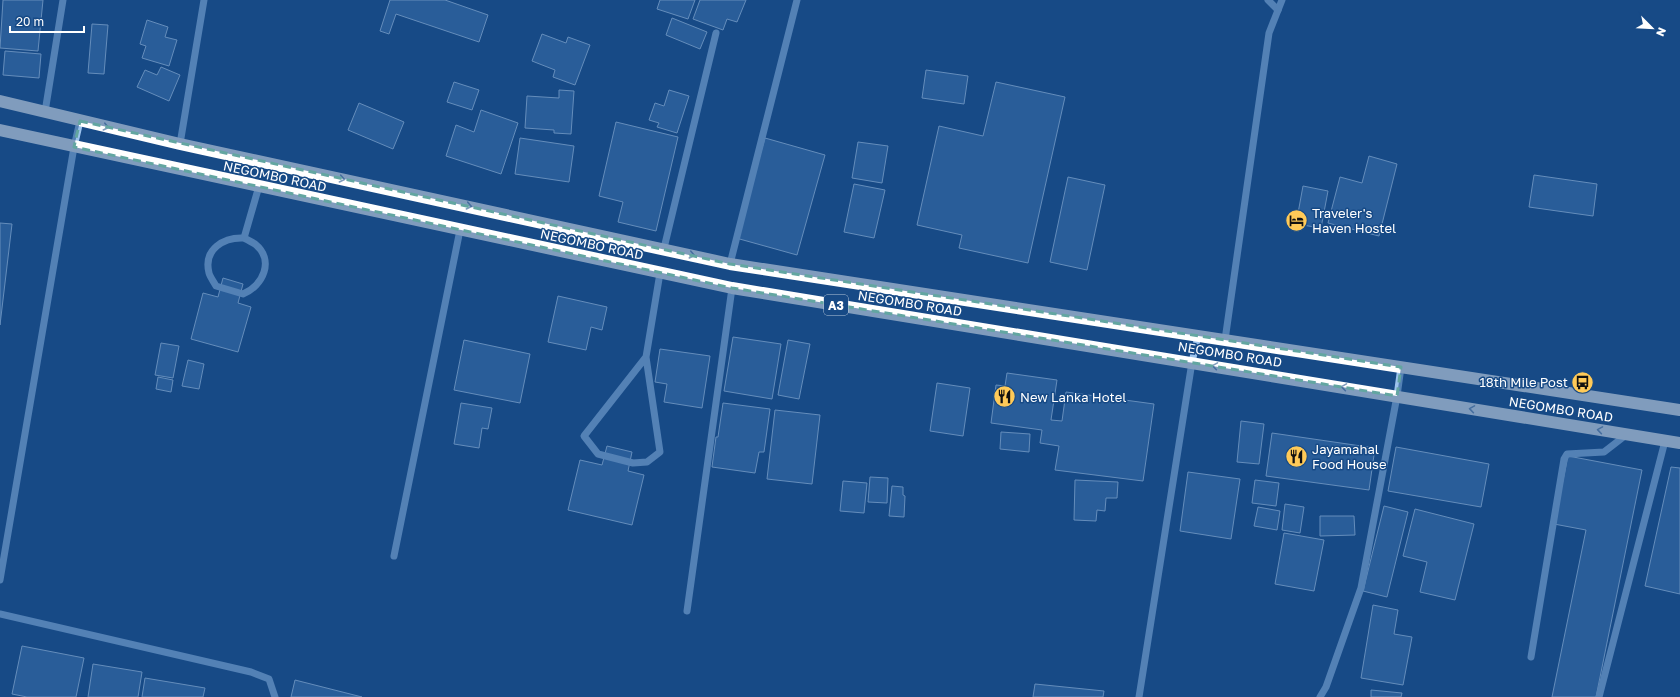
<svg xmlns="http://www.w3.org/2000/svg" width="1680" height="697" viewBox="0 0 1680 697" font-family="'Golos Text',sans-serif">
	<rect width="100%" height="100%" fill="#174a86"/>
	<g fill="#3f74b0" stroke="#c1ddfa">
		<path d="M 3,0 L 43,0 L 38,51 L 0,48 Z"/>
		<path d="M 390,0 L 445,0 L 488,15 L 479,42 L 396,14 L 389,34 L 380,31 Z"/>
		<path d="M 660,0 L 695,0 L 688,19 L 657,9 Z"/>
		<path d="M 700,0 L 746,0 L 737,22 L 727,19 L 723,30 L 693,19 Z"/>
		<path d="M 672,18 L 707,32 L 700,49 L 666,35 Z"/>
		<path d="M 147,20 L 168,27 L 165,37 L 177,40 L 169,66 L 142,58 L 146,46 L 140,44 Z"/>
		<path d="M 92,24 L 108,25 L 104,74 L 88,73 Z"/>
		<path d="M 542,34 L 566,43 L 568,37 L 590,45 L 575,85 L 553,77 L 555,70 L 532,61 Z"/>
		<path d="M 5,51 L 41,54 L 39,78 L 3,75 Z"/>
		<path d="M 161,67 L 180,75 L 169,101 L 137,87 L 145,70 L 157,75 Z"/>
		<path d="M 926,70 L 968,76 L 964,104 L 922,98 Z"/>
		<path d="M 454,82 L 479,90 L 472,110 L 447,102 Z"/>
		<path d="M 996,82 L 1065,97 L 1028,263 L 959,248 L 962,235 L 917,225 L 939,126 L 983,136 Z"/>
		<path d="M 559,90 L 574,91 L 571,134 L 554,133 L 554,130 L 525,128 L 527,96 L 559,98 Z"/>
		<path d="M 669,90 L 689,96 L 677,133 L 657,127 L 659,123 L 649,120 L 655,103 L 664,106 Z"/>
		<path d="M 359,103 L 404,122 L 393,149 L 348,130 Z"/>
		<path d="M 481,110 L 518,123 L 501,174 L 446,156 L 456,125 L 474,132 Z"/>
		<path d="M 616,122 L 678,137 L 656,231 L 618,222 L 623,202 L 599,196 Z"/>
		<path d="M 520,138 L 574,146 L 569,182 L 515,174 Z"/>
		<path d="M 765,138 L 825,155 L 797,255 L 736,238 Z"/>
		<path d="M 858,142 L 888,146 L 882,183 L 852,178 Z"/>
		<path d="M 1369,156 L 1397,164 L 1379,236 L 1328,223 L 1340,177 L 1362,183 Z"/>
		<path d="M 1534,175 L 1597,184 L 1593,216 L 1529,207 Z"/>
		<path d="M 1068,177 L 1105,185 L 1087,270 L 1050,262 Z"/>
		<path d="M 854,184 L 885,190 L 874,238 L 844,232 Z"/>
		<path d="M 1303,186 L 1328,191 L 1321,228 L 1296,224 Z"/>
		<path d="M 0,223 L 12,224 L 0,325 Z"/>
		<path d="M 223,278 L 243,284 L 238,303 L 251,307 L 238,352 L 191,339 L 203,293 L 218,297 Z"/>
		<path d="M 558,296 L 607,307 L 602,330 L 591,327 L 586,350 L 548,342 Z"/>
		<path d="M 733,337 L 781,344 L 772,399 L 724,391 Z"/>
		<path d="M 464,340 L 530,354 L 520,403 L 454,390 Z"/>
		<path d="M 788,340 L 810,344 L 799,399 L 778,395 Z"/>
		<path d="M 161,343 L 179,346 L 173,378 L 155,375 Z"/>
		<path d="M 660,349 L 710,356 L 702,408 L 664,402 L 667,384 L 655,382 Z"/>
		<path d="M 188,360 L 204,364 L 199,389 L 182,386 Z"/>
		<path d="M 1007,373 L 1057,380 L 1051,420 L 1062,421 L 1066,392 L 1154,404 L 1143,481 L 1055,470 L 1059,446 L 1040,443 L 1042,430 L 991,423 L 996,385 L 1005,386 Z"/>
		<path d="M 158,377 L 173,380 L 171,392 L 156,389 Z"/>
		<path d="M 937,383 L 970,388 L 963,436 L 930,431 Z"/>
		<path d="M 461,403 L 492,408 L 488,429 L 482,428 L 479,448 L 454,444 Z"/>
		<path d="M 723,403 L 770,409 L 764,452 L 759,452 L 755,473 L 712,467 L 716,437 L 718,437 Z"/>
		<path d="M 775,410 L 820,415 L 812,484 L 767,479 Z"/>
		<path d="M 1241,421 L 1264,424 L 1259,464 L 1237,462 Z"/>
		<path d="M 1001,432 L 1030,434 L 1029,452 L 1000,449 Z"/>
		<path d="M 1272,433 L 1375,448 L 1369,490 L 1266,476 Z"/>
		<path d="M 607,446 L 632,452 L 628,471 L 644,475 L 632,525 L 568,510 L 580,460 L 602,465 Z"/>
		<path d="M 1396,447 L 1489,464 L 1481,507 L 1388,491 Z"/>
		<path d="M 1568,456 L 1642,470 L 1596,697 L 1552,697 L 1586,530 L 1554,524 Z"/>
		<path d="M 1671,467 L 1680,468 L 1680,594 L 1645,586 Z"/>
		<path d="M 1188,472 L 1240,479 L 1231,539 L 1180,531 Z"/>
		<path d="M 870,477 L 888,478 L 887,503 L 868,502 Z"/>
		<path d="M 1075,480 L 1118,482 L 1117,498 L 1106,498 L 1105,511 L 1097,510 L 1096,521 L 1074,520 Z"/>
		<path d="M 1255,480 L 1279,483 L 1276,506 L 1252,503 Z"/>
		<path d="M 843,481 L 867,483 L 864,513 L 840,511 Z"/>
		<path d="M 892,486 L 903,487 L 903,495 L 905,496 L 904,517 L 889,516 Z"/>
		<path d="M 1285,504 L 1304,507 L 1300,533 L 1282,530 Z"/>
		<path d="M 1384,506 L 1408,512 L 1387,597 L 1363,591 Z"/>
		<path d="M 1258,507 L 1280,511 L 1277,530 L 1254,526 Z"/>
		<path d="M 1415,509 L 1474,524 L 1455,600 L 1420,592 L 1427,562 L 1403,556 Z"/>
		<path d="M 1320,516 L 1354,516 L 1355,535 L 1320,536 Z"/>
		<path d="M 1284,533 L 1324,540 L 1314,591 L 1275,584 Z"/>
		<path d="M 1373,605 L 1398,610 L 1394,634 L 1412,637 L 1403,685 L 1361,678 Z"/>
		<path d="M 22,646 L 84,658 L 76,697 L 27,697 L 12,694 Z"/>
		<path d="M 93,664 L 142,672 L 138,697 L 88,697 Z"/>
		<path d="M 145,678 L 205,688 L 203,697 L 142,697 Z"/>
		<path d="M 295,680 L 362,697 L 291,697 Z"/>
		<path d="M 1035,684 L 1104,691 L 1103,697 L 1033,697 Z"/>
		<path d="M 1371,690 L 1402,693 L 1401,697 L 1371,697 Z"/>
	</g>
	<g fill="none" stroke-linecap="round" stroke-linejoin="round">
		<g stroke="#9cc3ed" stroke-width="7">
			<path d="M 1268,0 L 1278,10"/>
			<path d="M 45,112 L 63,0"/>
			<path d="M 180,144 L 204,0"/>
			<path d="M 244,238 C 248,240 252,242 255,244 C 275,260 263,286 243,294 L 216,286 C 214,282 210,277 209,273 C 203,249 224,237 244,238 L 259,186"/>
			<path d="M 664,248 L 716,33"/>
			<path d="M 730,264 L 797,0"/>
			<path d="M 1225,340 L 1269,33 L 1282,0"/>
			<path d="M 646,357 L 584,436 L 598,454 L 633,463 L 647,462 L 660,452 L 646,357 L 660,273"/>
			<path d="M 394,556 L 460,230"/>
			<path d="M 0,580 L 74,147 L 80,121"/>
			<path d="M 687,611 L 732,288"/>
			<path d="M 0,614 L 251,672 L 269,679 L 275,697"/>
			<path d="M 1531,657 L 1564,459 L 1567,454 L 1604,452 L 1626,435"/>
			<path d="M 1139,697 L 1192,362 L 1198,336"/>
			<path d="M 1320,697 L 1326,687 L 1361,588 L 1397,396 L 1401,367"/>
			<path d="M 1599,697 L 1665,441"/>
		</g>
		<g stroke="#fff" stroke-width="12">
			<path d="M 0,101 L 180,144 L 730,264 L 1680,410"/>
			<path d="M 0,130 L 732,288 L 1680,443"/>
		</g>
	</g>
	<defs><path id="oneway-chevron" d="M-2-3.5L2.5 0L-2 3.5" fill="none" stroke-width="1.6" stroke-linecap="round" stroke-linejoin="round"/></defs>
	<g stroke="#7f9bbc">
		<use href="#oneway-chevron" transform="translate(106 127) rotate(13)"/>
		<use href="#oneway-chevron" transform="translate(342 179) rotate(12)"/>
		<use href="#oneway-chevron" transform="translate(469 206) rotate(12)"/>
		<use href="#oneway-chevron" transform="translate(692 255) rotate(13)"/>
		<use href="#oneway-chevron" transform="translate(1215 366) rotate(-171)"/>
		<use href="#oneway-chevron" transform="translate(1344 387) rotate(-171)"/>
		<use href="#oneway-chevron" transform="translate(1472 409) rotate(-171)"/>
		<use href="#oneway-chevron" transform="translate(1600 430) rotate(-171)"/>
	</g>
	<path d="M0 0H1680V697H0ZM 80,121 L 730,264 L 1401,367 L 1397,396 L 732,288 L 74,147 Z" fill="#174a86" fill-opacity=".55" fill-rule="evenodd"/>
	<path fill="none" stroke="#63a6a1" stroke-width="3" stroke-dasharray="8 5" stroke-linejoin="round" d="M 80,121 L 730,264 L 1401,367 L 1397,396 L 732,288 L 74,147 Z"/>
	<defs>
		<symbol id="hotel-disc" viewBox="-11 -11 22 22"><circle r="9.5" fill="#ffca58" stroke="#174a86"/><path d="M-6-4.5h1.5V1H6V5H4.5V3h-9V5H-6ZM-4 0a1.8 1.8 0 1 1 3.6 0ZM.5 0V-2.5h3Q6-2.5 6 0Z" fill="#111"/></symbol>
		<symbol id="bus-disc" viewBox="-11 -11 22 22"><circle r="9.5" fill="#ffca58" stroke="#174a86"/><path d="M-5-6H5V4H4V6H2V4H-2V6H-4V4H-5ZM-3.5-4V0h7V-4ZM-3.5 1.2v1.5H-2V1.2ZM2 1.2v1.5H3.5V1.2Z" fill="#111"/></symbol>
		<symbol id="restaurant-disc" viewBox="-11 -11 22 22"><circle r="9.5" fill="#ffca58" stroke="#174a86"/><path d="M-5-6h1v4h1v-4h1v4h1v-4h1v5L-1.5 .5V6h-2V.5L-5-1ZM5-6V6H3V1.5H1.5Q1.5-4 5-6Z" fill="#111"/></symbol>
	</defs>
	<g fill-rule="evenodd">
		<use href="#hotel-disc" x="1284" y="208" width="25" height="25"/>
		<use href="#bus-disc" x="1570" y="370" width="25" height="25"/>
		<use href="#restaurant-disc" x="992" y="384" width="25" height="25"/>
		<use href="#restaurant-disc" x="1284" y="444" width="25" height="25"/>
	</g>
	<g text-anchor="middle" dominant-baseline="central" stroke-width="3" stroke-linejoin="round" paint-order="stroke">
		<rect fill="#174a86" stroke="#b9c9db" stroke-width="1" x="824" y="295" width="24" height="20" rx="3"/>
		<g font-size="12" font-weight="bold" fill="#fff">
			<text x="836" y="305">A3</text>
		</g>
		<g font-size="13" fill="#fff" stroke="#174a86">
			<text transform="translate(275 176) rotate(12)">NEGOMBO ROAD</text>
			<text transform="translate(592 244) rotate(12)">NEGOMBO ROAD</text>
			<text transform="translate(910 303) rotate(9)">NEGOMBO ROAD</text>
			<text transform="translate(1230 354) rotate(9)">NEGOMBO ROAD</text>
			<text transform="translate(1561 409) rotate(9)">NEGOMBO ROAD</text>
		</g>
		<g font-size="13" fill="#fff" stroke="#174a86" text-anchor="start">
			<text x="1312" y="213">Traveler's<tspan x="1312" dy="15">Haven Hostel</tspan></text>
			<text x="1568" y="382" text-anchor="end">18th Mile Post</text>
			<text x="1020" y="397">New Lanka Hotel</text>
			<text x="1312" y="449">Jayamahal<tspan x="1312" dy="15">Food House</tspan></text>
		</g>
	</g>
	<g transform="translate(1652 28) rotate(114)" stroke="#174a86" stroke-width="3" paint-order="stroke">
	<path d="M0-3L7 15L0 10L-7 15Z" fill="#ffffff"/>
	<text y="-6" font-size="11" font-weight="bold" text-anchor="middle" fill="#ffffff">N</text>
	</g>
	<path d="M10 26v6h74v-6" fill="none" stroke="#ffffff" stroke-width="2"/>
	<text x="16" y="26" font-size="12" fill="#ffffff" stroke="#174a86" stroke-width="3" paint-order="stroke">20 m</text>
</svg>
